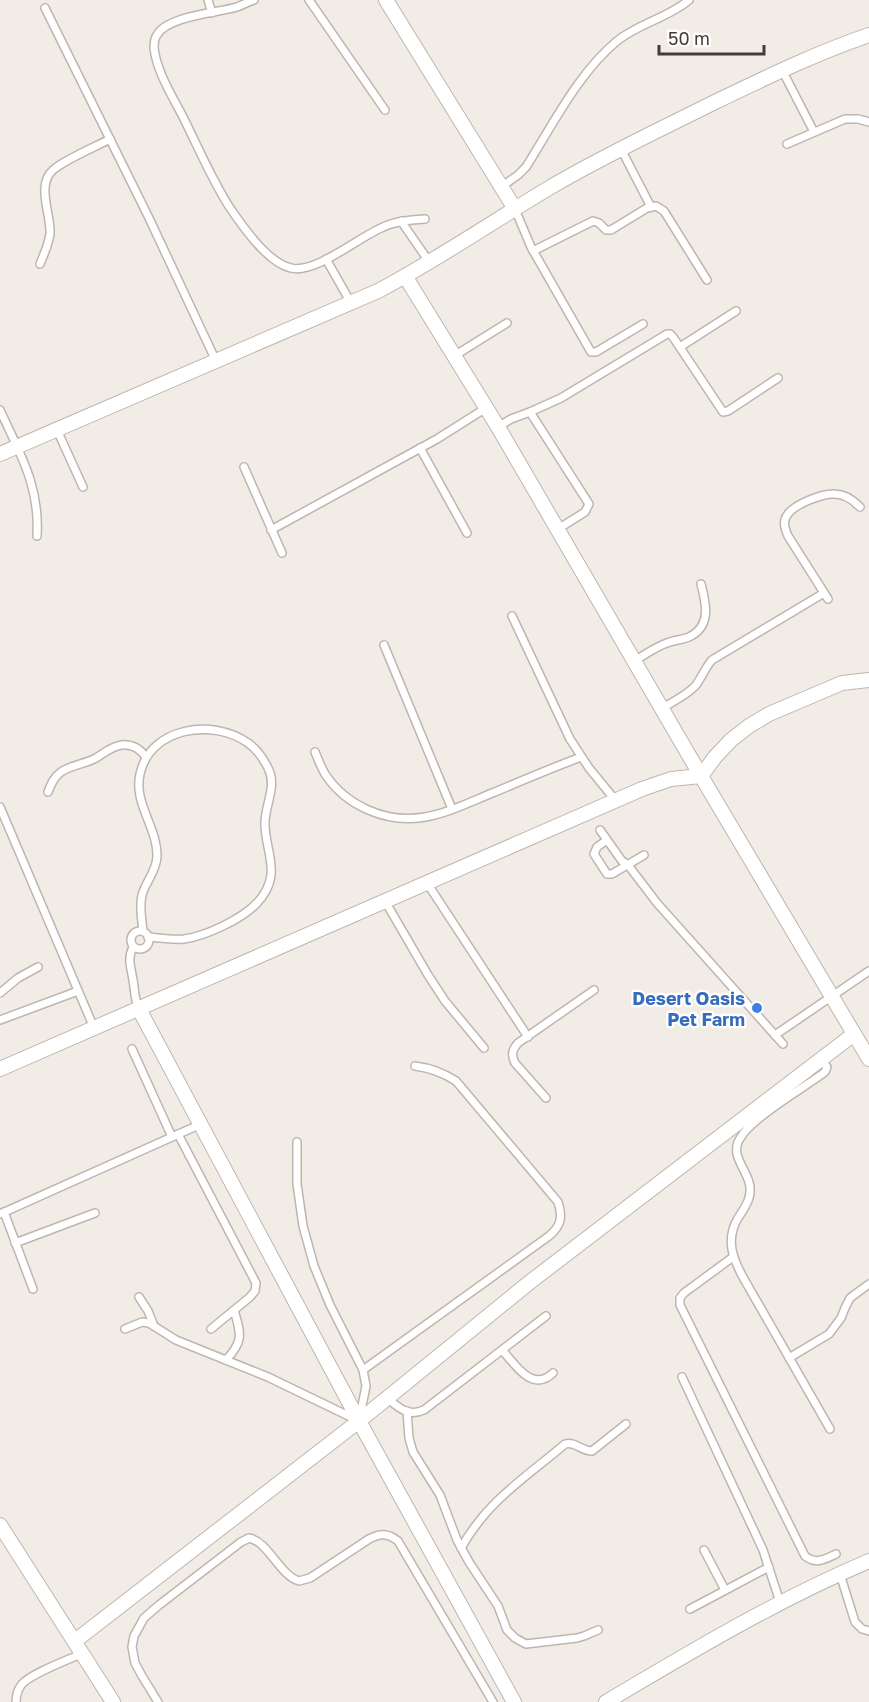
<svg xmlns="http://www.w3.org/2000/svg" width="869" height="1702" viewBox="0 0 869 1702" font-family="'Golos Text',sans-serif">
	<rect width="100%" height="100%" fill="#f2ece6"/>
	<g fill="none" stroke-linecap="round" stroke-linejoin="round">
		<defs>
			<g id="lane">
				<path d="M 208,0 L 212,13"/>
				<path d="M 254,0 C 248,2 242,5 237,7 C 217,13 167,16 157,35 C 154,39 154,43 154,48 C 157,73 173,97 184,119 C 199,149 212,180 230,208 C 243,227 268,263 291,268 C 315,274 358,238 381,228 C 395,221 410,220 425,219"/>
				<path d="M 309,0 L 385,110"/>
				<path d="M 45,8 L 149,218 L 216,361"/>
				<path d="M 782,70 L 814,132"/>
				<path d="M 787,144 L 845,119 L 858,119 L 869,122"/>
				<path d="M 621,149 L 651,207"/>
				<path d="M 501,187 L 518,175 L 526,167 C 552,126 579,72 617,41 C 639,23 668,18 689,0"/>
				<path d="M 515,209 L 531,247 L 591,352 L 596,352 L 643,324"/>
				<path d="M 401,221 L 430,263"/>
				<path d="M 533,251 L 593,221 L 599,223 L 606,230 L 611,230 L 647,208 L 656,206 L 664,211 L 707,280"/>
				<path d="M 326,259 L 351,303"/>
				<path d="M 40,264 C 44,254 49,244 50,233 C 51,214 36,185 53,170 C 64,160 95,147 110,139"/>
				<path d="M 680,347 L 736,311"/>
				<path d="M 454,356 L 507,323"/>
				<path d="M 0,410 C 20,454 40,486 37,536"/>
				<path d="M 530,412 L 589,504 L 585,512 L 558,529"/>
				<path d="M 498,427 L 511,419 L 530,412 L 561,398 L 667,334 L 670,334 L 673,337 L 723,412 L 728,411 L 778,378"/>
				<path d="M 57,430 L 83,487"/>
				<path d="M 420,448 L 467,533"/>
				<path d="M 244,467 L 282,553"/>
				<path d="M 271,530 L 437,439 L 486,408"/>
				<path d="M 828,599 L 788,536 C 785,529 782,521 788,514 C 795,504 823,493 835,494 C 845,494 853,500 860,507"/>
				<path d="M 512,616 L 570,739 L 589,768 L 616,801"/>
				<path d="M 384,645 L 452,809"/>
				<path d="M 634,661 C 645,655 655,647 667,643 C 674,640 682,640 689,637 C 712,626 706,603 701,584"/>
				<path d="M 662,708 C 673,702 687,695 696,685 C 702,677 705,668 712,660 L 824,593"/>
				<path d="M 315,752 C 318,759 321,767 325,774 C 346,806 387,824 425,817 C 449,813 472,801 495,792 C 523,780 552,768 581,757"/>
				<path d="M 48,792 C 51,784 54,777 61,772 C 71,765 85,764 96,758 C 104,753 112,746 122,745 C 132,744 140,749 146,757"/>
				<path d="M 0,807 L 94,1028"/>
				<path d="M 600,830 L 622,861 L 628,865 L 657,903 L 783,1044"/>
				<path d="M 607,840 L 597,847 L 594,854 L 607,874 L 612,874 L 644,855"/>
				<path d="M 427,883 L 528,1037"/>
				<path d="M 385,901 L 428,975 L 445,1001 L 484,1048"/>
				<path d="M 143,931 C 142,920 139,907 142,895 C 146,881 156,872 157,857 C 158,828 133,803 140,774 C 150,727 213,718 248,743 C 257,749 263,758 268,768 C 277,785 266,803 265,821 C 264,840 273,858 271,875 C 270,885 264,896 257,903 C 242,919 206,936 184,939 C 172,940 160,938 148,937"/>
				<circle cx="140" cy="940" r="9"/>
				<path d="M 133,947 C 127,959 131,967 133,980 C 135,991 134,998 139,1009"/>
				<path d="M 0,993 L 18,978 L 38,967"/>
				<path d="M 0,1020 L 78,991"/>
				<path d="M 775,1035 L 869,971"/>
				<path d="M 132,1049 L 172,1137"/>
				<path d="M 821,1059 L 827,1067 L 825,1072 C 803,1088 778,1102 757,1120 C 751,1125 745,1130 741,1137 C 737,1142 736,1148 737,1154 C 741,1170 754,1180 749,1198 C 747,1205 742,1212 738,1218 C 725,1240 733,1259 744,1279 L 830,1429"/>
				<path d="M 546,1098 L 515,1063 C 511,1055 512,1050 518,1043 L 594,990"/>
				<path d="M 178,1134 L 256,1283 L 255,1291 L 250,1297 L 211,1329"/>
				<path d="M 4,1212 L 33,1289"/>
				<path d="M 0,1214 L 201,1124"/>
				<path d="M 15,1243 L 95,1213"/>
				<path d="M 733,1257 L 684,1293 L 680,1298 L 680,1305 L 805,1556 C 816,1565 825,1559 836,1554"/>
				<path d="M 139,1297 L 148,1311 L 154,1326"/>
				<path d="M 125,1329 L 142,1322 L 149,1323 L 176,1340 L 268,1377 L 359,1421 L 366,1386 L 363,1370 L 330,1305 L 314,1266 L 303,1226 L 297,1184 L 297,1142"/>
				<path d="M 502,1350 C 516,1365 532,1393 553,1373"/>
				<path d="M 789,1358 L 829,1334 L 841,1318 L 845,1308 L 850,1298 L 869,1284"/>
				<path d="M 226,1360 C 244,1341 241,1334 234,1310"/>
				<path d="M 363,1370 L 549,1236 C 561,1226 563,1217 558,1202 L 456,1081 C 442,1072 431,1068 415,1066"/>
				<path d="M 682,1377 L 763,1550 L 780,1602"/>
				<path d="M 387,1398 C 399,1408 408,1417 424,1410 L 546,1316"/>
				<path d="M 407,1411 L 409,1438 L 413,1452 L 440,1495 L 457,1540 L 469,1562 L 498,1606 L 507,1630 L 515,1638 L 526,1644 L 577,1638 L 584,1636 L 598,1630"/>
				<path d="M 461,1548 C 488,1500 524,1479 565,1444 C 575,1441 581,1451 592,1451 L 626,1424"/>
				<path d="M 704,1550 L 725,1590"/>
				<path d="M 840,1574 L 855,1622 L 862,1629 L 869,1631"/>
				<path d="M 690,1609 L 769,1567"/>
				<path d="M 16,1702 C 16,1696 18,1689 22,1684 C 32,1673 68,1660 83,1653"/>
				<path d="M 158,1702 L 142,1676 L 135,1663 L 132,1647 L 134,1636 L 144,1618 L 159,1605 L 241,1542 L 249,1538 C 269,1542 279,1575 299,1581 L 310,1578 L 369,1539 C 380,1533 388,1533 398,1541 L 493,1702"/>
			</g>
			<g id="street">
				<path d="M 386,0 L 515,209"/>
				<path d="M 405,276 L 498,427 L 701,776 L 869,1059"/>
				<path d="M 0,454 L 378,291 C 437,260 492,222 549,188 C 603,156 659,130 715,102 C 765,78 816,53 869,35"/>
				<path d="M 139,1009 L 359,1421 L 514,1702"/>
				<path d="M 0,1069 L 642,789 L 671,779 L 701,776 L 715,757 L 731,740 L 749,726 L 769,714 L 842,683 L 869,680"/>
				<path d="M 0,1525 L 113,1702"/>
				<path d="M 75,1641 L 359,1421 L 530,1282 L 854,1034"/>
				<path d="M 606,1702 C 692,1651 777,1600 869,1561"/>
			</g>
		</defs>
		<use href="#lane" stroke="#c0b5ad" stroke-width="10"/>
		<use href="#street" stroke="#c0b5ad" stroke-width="16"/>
		<use href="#lane" stroke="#fff" stroke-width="7"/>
		<use href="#street" stroke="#fff" stroke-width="14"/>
	</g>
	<circle fill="#3f7fe0" stroke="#fff" stroke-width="2" cx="757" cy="1008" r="6"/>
	<g text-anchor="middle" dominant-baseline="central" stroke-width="4.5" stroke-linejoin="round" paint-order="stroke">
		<g font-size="18" font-weight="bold" fill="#366cbe" stroke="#fff" text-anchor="end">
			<text x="745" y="998">Desert Oasis<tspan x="745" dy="21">Pet Farm</tspan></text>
		</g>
	</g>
	<path d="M659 45v9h105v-9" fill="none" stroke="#453c36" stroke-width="3"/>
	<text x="668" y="45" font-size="18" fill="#453c36" stroke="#ffffff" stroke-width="4.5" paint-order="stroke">50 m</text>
</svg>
